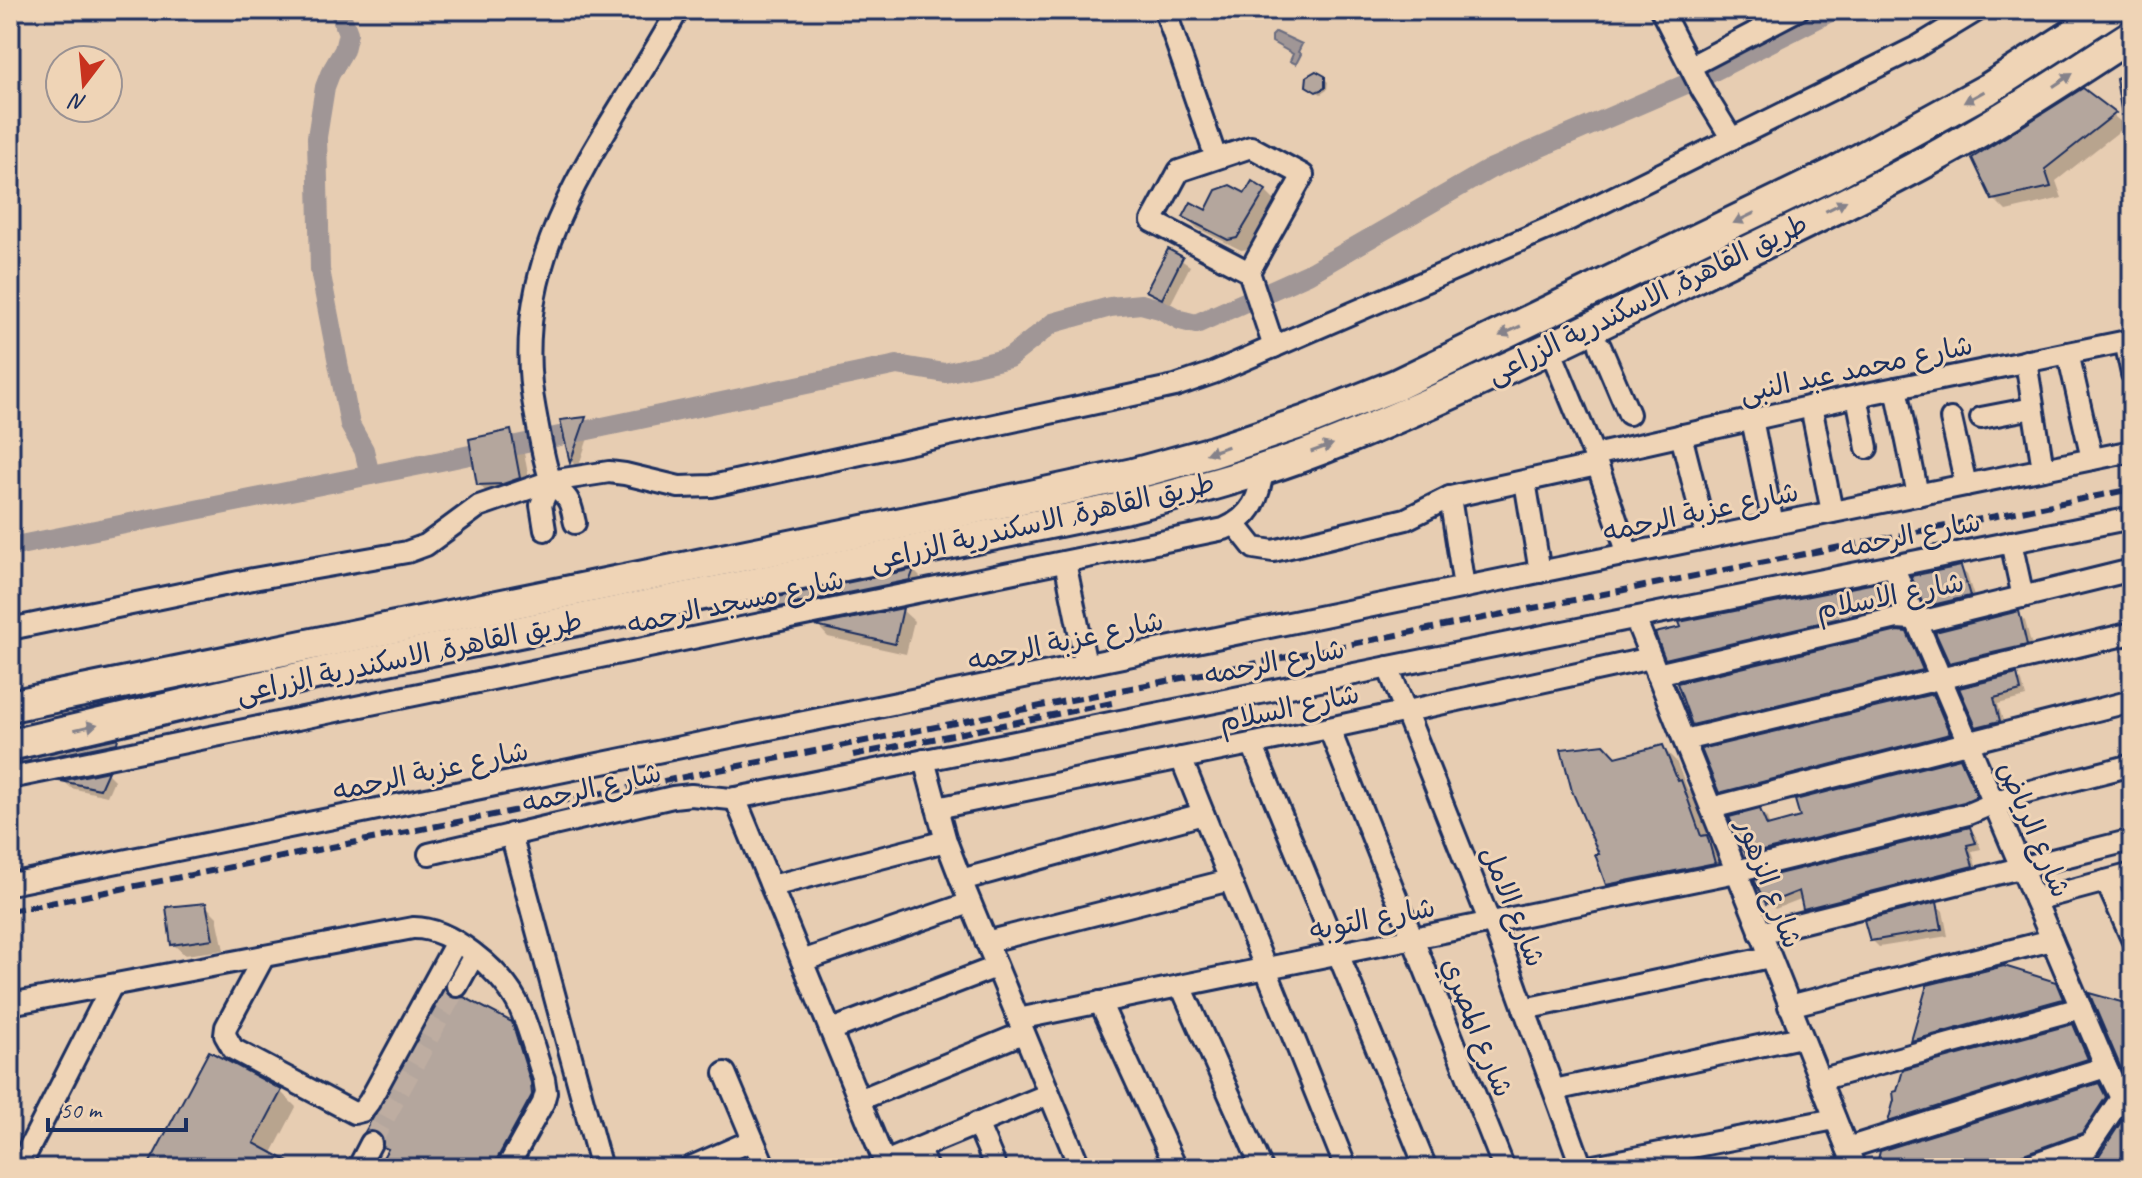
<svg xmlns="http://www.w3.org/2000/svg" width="2142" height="1178" viewBox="0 0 2142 1178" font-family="Caveat,'Playpen Sans Arabic',sans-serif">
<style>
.water{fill:#a09696;stroke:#6b6d80;stroke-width:2}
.shadow{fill:#0003}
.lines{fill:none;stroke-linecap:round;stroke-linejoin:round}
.canal{stroke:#a09696;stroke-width:20}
.building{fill:#b4a69d;stroke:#1b2f5e;stroke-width:2}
.minor-tunnel{stroke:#beada1;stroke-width:20;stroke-dasharray:20 10;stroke-linecap:butt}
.minor-casing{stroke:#1b2f5e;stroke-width:26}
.highway-casing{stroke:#1b2f5e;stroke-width:36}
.minor{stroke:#efd4b6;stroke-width:20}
.highway{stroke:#efd4b6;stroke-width:30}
.rail{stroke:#1b2f5e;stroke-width:6;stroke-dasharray:12 6;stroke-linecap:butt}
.oneway{fill:#85828a}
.labels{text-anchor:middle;stroke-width:6;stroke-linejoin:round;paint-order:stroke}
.street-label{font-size:28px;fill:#1b2f5e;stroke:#efd4b6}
</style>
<rect width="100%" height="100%" fill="#e7cdb2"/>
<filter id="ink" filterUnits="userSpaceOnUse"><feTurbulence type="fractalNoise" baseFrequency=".0125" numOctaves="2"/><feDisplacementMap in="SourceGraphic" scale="16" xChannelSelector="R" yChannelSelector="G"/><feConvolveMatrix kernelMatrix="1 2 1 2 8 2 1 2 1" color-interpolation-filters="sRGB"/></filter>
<g filter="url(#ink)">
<polygon class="water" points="1276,32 1302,44 1298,52 1301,54 1296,64 1290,61 1293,54 1272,42 1272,36"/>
<g class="shadow">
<polygon points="1324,78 1328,82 1327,90 1321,94 1312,89"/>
<polygon points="2083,91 2126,126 2056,181 2062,198 2006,211 1994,199"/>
<polygon points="1265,191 1277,203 1249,249 1241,250 1197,228 1186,217 1206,212 1246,196"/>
<polygon points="1169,252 1190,266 1170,305 1149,291"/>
<polygon points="585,419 592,426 578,468 572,462 563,421"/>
<polygon points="511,432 522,443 531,489 490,496 479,484"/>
<polygon points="1960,568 1967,575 1976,603 1934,613 1926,606"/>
<polygon points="914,571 925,582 762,614 752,604"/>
<polygon points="1884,583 1892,590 1901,612 1674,665 1667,658"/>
<polygon points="902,610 914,621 906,654 828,637 819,627"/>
<polygon points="2018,613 2025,621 2033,650 1958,670 1950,662"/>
<polygon points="1906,634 1913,641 1928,676 1700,731 1693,724"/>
<polygon points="2016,676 2022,682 2026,697 1998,704 2005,727 1984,732 1977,726 1962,689"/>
<polygon points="1933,696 1940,703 1956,741 1728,799 1721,791"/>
<polygon points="117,741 124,748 16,772 10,766"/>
<polygon points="1663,748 1676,761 1688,790 1694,796 1710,841 1720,851 1727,876 1621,898 1607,884 1602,855 1616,759"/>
<polygon points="1960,760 1967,768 1982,804 1755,861 1748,854 1760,811 1767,818 1770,827 1802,819"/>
<polygon points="107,773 114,780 107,796 71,788 65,782"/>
<polygon points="1970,829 1976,836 1981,849 1972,851 1978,873 1812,914 1805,908 1803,898 1775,909 1768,902 1757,881"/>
<polygon points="1936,904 1943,911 1948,936 1879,947 1872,940"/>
<polygon points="205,905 217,917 224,950 185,955 173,944"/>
<polygon points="2055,984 2063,992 2069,1007 1920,1048 1913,1041 1929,986"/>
<polygon points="452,1000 511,1024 526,1039 545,1097 514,1168 380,1168 389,1150 368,1131"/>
<polygon points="2073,1026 2081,1034 2095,1067 1897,1128 1890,1121"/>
<polygon points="2099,1085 2107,1094 2114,1107 2090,1141 2023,1168 1878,1168"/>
<polygon points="281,1092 296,1107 271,1155 295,1168 149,1168"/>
</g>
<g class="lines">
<g class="canal">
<polyline points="339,10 348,33 344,50 330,74 325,87 317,137 320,270 350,425 364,450 370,475"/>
<polyline points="10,547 446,460 897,365 945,373 1009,358 1053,323 1110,307 1141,304 1160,309 1180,320 1196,324 1308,274 1490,169 1700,78 1834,10"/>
</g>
</g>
<g class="building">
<polygon points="1316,71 1325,76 1325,88 1316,92 1306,86 1307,76"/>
<polygon points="2132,71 2132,127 2124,127 2116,79"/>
<polygon points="2083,88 2116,113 2045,169 2051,187 1992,200 1972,158"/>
<polygon points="1252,181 1266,190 1237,238 1228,240 1183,217 1191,202 1206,210 1216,190 1230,185 1245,193"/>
<polygon points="1168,249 1183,257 1162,299 1146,291"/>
<polygon points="586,417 570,463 560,420"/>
<polygon points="511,430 520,478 503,484 477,485 469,439"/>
<polygon points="1961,566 1970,596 1924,607 1911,576"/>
<polygon points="914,569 910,580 765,610 748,603"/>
<polygon points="1885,581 1896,605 1665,659 1655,633 1681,627 1679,622"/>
<polygon points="903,608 895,644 815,626"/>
<polygon points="2019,611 2027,645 1949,663 1935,632"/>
<polygon points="1898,631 1907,632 1923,670 1692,725 1677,683"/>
<polygon points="2017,674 2021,691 1994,698 2000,721 1976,727 1959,688"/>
<polygon points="1933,694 1950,734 1719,793 1701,749"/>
<polygon points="118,738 117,743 10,765 10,762"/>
<polygon points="1604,744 1616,757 1663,745 1678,781 1681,780 1701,836 1707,835 1715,863 1606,885 1595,854 1599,854 1572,791 1561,749"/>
<polygon points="1960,758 1977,796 1964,802 1746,855 1729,817 1760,809 1767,826 1800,817 1795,800"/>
<polygon points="108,771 100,789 61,781"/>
<polygon points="1970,827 1976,843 1967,845 1973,866 1803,909 1799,891 1766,904 1754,880"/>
<polygon points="1937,902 1942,929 1870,941 1864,920"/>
<polygon points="206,903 213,939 171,945 166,907"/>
<polygon points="2004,966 2056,982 2063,999 1911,1041 1927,985"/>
<polygon points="445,990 451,998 464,997 512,1022 531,1083 532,1095 492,1168 377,1168 388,1149 383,1147 382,1137 378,1132 365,1132"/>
<polygon points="2089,993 2132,1005 2132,1069 2123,1073"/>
<polygon points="2073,1024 2088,1059 1888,1122 1894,1100 1893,1092 1897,1091 1903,1070"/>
<polygon points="209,1051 282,1090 254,1143 300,1168 147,1168"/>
<polygon points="2099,1083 2106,1097 2082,1133 2018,1156 2012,1160 2009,1168 1876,1168 1880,1151"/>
<polygon points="2123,1119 2132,1123 2132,1155 2128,1168 2091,1168"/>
</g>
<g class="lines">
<polyline class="minor-tunnel" points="371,1143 457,986"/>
<g class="minor-casing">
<g id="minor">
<polyline points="1165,10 1216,158"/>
<polyline points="1661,10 1702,90 1732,139"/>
<polyline points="1691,66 1798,10"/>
<polyline points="1249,272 1303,175 1251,147 1179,171 1152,221 1249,272 1274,347"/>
<polyline points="2125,341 2132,374"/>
<polyline points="1600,346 1629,414"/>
<polyline points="1550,349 1594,455 1628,554"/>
<polyline points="2068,353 2092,459"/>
<polyline points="2026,361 2043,469"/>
<polyline points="1896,388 1918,495"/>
<polyline points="1857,396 1867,448"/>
<polyline points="1811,406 1832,512"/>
<polyline points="1981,418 2033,408"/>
<polyline points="1752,419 1773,524"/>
<polyline points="1951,419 1966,485"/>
<polyline points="1681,435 1707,538"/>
<polyline points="1594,455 1857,396 2132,340"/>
<polyline points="1525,481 1540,572"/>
<polyline points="1450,497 1464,587"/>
<path d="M575,523C573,516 572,506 568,500C564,493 556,489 552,482C545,471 538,426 535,411C504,250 606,141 678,10"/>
<polyline points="1235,524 1254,548 1273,551 1406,519 1450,497 1597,465"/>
<polyline points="545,530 541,505 551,481"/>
<polyline points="2011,542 2023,597"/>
<polyline points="1065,562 1086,665"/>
<polyline points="1893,566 2106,1067 2121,1098 2132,1110"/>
<polyline points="1635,618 1855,1168"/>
<polyline points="10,629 253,579 407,552 426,545 479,506 551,481 609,472 625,474 679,487 712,486 1175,386 1213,373 1570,219 1917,47 1978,10"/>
<polyline points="1388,667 1486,913 1496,931 1582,1168"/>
<polyline points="1657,674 1897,618 1928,620 2132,570"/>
<polyline points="1329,728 1504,1168"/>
<polyline points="1684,740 2132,633"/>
<polyline points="1252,744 1426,1168"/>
<polyline points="1181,758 1346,1168"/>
<polyline points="924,760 946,841 961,880 1080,1168"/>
<path d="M10,778L1224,529C1252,517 1260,497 1263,468"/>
<polyline points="735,798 887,1168"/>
<polyline points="937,808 1329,728 1651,658"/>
<polyline points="1711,808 2132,701"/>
<polyline points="511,834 601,1168"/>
<polyline points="429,854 673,797 691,795 731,799 2132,518"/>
<polyline points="1736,871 1968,814 2011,796 2132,765"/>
<polyline points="961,880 1203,814"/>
<polyline points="2106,881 2132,939"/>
<polyline points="10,884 2132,451"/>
<polyline points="772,886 946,841"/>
<polyline points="2035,900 2132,874"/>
<polyline points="1760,933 2132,840"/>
<polyline points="986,942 1230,880"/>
<polyline points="264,956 226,1027 225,1035 233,1049 354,1113 362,1111 369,1102 456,942"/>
<polyline points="802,961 970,903"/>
<polyline points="457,986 474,955"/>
<polyline points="1181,986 1262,1168"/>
<polyline points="1100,1002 1176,1168"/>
<path d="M10,1004L413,928C450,927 500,970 517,1002C529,1025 535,1054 544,1079L546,1092L543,1103L507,1168"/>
<polyline points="1789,1006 2052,940"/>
<polyline points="1524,1009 1770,957"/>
<polyline points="1018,1019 1736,872"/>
<polyline points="831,1030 996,967"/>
<polyline points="725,1073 765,1168"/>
<polyline points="1819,1080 2081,1008"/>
<polyline points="1554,1090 1801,1037"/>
<polyline points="859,1100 1023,1033"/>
<polyline points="977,1123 996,1168"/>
<polyline points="918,1148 927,1168"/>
<polyline points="1847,1148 2106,1067"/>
<polyline points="885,1162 1049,1094"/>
<polyline points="19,1168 112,985"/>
<polyline points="358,1168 371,1143"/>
<polyline points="689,1168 753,1140"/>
<polyline points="1583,1168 1835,1119"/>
<polyline points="2022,1168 2090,1144 2132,1082"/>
<polyline points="2076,1168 2090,1144"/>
</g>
</g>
<g class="highway-casing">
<g id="highway">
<polyline points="10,706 961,511 1133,474 1213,452 1306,421 1396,385 1833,174 1988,89 2111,10"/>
<path d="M10,745L324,672L1132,506C1203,488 1273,469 1341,441C1458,393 1573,338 1687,281C1772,239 1859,199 1942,153C2007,117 2069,76 2132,35"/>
</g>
</g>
<use href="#minor" class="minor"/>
<use href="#highway" class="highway"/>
<g class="rail">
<polyline points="853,755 1112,703"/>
<polyline points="10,911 2132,489"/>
</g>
</g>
<defs><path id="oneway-solid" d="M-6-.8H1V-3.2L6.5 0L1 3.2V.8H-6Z" transform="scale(2)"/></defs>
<g class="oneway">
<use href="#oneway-solid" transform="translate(2063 80) rotate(-33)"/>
<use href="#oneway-solid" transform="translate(1974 97) rotate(151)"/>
<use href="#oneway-solid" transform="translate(1836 206) rotate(-27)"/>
<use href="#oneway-solid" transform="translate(1744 218) rotate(154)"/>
<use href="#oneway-solid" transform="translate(1510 331) rotate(155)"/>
<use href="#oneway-solid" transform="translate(1322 448) rotate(-19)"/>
<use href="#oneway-solid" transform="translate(1217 450) rotate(162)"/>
<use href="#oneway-solid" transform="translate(86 727) rotate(-13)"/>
</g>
</g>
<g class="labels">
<g class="street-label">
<text transform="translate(1647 298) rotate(-26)" y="10">طريق القاهرة, الاسكندرية الزراعى</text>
<text transform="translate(1856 368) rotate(-12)" y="10">شارع محمد عبد النبى</text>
<text transform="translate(1700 511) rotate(-12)" y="10">شارع عزبة الرحمه</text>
<text transform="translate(1042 521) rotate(-13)" y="10">طريق القاهرة, الاسكندرية الزراعى</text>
<text transform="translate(1910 534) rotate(-11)" y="10">شارع الرحمه</text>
<text transform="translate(1890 595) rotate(-11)" y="10">شارع الاسلام</text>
<text transform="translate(735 601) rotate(-12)" y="10">شارع مسجد الرحمه</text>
<text transform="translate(1065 640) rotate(-12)" y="10">شارع عزبة الرحمه</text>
<text transform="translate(409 656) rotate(-12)" y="10">طريق القاهرة, الاسكندرية الزراعى</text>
<text transform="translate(1274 661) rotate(-11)" y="10">شارع الرحمه</text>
<text transform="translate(1289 707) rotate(-12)" y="10">شارع السلام</text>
<text transform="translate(430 770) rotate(-12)" y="10">شارع عزبة الرحمه</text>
<text transform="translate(591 787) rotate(-13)" y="10">شارع الرحمه</text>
<text transform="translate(2035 829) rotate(67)" y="10">شارع الرياض</text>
<text transform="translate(1770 883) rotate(69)" y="10">شارع الزهور</text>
<text transform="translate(1514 906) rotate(68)" y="10">شارع الامل</text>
<text transform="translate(1372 918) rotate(-11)" y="10">شارع التوبه</text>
<text transform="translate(1478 1027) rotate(68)" y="10">شارع المصري</text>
</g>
</g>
<rect width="2142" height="1178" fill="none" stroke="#efd4b6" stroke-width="40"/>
<rect x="20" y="20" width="2102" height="1138" fill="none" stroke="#1b2f5e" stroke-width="3" filter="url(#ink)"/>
<g transform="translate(84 84) rotate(196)"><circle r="38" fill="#efd4b6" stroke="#9a9293" stroke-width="2"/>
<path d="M0-6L14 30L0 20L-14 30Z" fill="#c8321e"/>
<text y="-12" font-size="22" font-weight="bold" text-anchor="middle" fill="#1b2f5e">N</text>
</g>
<path d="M48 1118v12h138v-12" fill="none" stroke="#1b2f5e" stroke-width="4"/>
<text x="60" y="1118" font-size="24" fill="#1b2f5e" stroke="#efd4b6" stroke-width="6" paint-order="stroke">50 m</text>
</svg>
